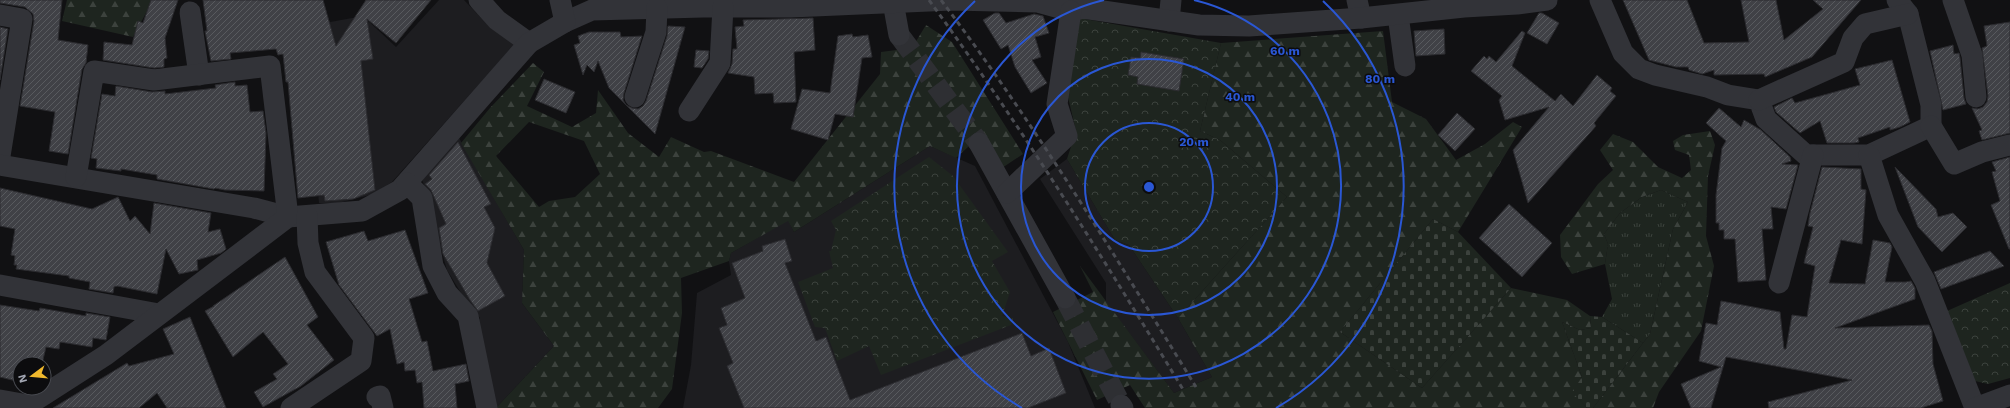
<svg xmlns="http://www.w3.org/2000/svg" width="2010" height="408" viewBox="0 0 2010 408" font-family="'Work Sans',sans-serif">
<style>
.built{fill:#1d1d20}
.grass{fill:url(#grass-tufts)}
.forest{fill:url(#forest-firs);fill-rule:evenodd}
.cemetery{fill:url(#cemetery-stones)}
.park{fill:url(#park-crowns)}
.building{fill:url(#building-hatch);stroke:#2b2b2f}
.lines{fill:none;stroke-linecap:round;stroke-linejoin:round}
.minor-tunnel{stroke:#2e2f33;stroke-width:21;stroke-dasharray:21 10;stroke-linecap:butt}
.minor{stroke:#323338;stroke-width:21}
.rail{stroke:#494b51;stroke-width:3;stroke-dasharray:5 4;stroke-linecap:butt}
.ring{fill:none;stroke:#2a57d4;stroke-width:2}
.centre{fill:#2a57d4;stroke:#0c0c0e;stroke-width:2}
.ring-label{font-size:12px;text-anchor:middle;font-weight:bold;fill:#2a57d4;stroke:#0c0c0e;stroke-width:3;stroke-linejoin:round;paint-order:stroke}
</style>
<defs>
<pattern id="grass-tufts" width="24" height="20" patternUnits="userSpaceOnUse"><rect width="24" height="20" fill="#1e251f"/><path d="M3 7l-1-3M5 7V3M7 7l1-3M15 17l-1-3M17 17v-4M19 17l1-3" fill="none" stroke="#3c423d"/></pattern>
<pattern id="forest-firs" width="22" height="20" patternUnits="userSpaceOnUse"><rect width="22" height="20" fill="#1e251f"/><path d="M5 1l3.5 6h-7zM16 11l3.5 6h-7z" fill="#3c423d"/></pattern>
<pattern id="cemetery-stones" width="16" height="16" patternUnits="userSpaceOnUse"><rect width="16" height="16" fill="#1e251f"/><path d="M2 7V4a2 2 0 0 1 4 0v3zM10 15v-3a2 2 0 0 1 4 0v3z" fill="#3c423d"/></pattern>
<pattern id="park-crowns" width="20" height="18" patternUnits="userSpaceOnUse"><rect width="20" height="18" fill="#1e251f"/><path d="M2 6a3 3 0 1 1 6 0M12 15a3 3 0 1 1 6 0" fill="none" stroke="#3c423d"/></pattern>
<pattern id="building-hatch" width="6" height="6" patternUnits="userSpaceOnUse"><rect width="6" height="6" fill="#404146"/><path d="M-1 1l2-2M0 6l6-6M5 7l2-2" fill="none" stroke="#585a5e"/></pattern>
</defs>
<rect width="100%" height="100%" fill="#111113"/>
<g class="built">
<polygon points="439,0 464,0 491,28 515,44 392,182 374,194 338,203 319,203 303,27 363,16 396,47"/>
<polygon points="459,138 524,250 522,303 554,346 496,408 477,323 480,318 464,298 447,270 434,225 432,205 422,180"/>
<polygon points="930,146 975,166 1068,342 1095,408 683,408 691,365 697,293 731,275 729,261 731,253 788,220 794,232"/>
<polygon points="1067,159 1115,240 1129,245 1178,318 1212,377 1174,393 1106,302 1106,283 1040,179"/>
</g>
<polygon class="grass" points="1661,190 1688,202 1673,229 1650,334 1643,343 1602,317 1612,299 1605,264 1608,244 1604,234 1620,213 1642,197"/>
<g class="forest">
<polygon points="67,0 153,0 133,37 62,21"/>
<path d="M926,25L952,42L1023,154L1002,168L980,136L956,158L930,146L794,232L788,221L731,253L729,261L681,278L682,313L672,389L658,408H496L554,346L522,303L524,250L461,143L490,108L533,63L544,72L527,106L572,127L596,113L598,90L628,133L659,157L671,137L704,152L711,151L794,182L880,74L881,52L912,48ZM529,122L584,141L600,174L575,197L549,201L539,207L496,156Z"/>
<polygon points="1383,31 1392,102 1426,119 1456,160 1485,144 1513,122 1522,127 1458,232 1433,219 1340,332 1422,388 1511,288 1567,300 1590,316 1591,328 1580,330 1562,322 1582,377 1573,392 1587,408 1145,408 1130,385 1097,400 1053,312 1093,292 1080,266 1174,393 1212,377 1178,318 1287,197 1220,140 1200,131 1221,43"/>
<polygon points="1710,131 1715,145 1708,176 1706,236 1714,266 1701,331 1659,392 1653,408 1593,408 1650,334 1673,229 1688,202 1661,190 1642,197 1620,213 1604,234 1608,244 1605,264 1572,274 1561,257 1560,235 1598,184 1613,170 1600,150 1613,134 1633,142 1658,167 1682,178 1691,170 1689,155 1675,150 1673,141 1683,135"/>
</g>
<g class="cemetery">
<polygon points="1433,219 1458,232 1511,288 1422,388 1340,332"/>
<polygon points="1590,316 1602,317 1643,343 1593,408 1587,408 1572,392 1582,377 1562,322 1580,330 1591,328"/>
</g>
<g class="park">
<polygon points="1079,18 1221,43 1200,131 1220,140 1287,197 1178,318 1129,245 1115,240 1067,159 1076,131 1068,97"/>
<polygon points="929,157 953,176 1008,252 992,261 1010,292 1002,316 1013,318 1011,325 881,375 869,346 837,361 825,328 815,327 798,282 833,268 829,251 831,251 836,230 831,221"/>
<polygon points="2010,283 2010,378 1988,384 1975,381 1947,311"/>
</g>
<g class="building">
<polygon points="0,0 62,0 58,40 88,45 86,63 82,69 68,154 49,151 55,112 20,106 34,21 33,14 25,7 0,3"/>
<polygon points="151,0 178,0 165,38 167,58 164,59 164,67 154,68 103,60 104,42 132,45 138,21 143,23"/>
<polygon points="203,0 323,0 336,46 366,0 431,0 396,43 367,19 373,59 361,61 375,190 353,199 325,201 324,195 298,198 288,82 286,82 283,54 278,55 276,49 230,53 231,59 211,61 205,31 207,31"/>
<polygon points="1623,0 1687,0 1704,43 1749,42 1741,0 1776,0 1784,40 1823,9 1813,0 1861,0 1812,57 1765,77 1764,74 1714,75 1714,70 1702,74 1689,70 1688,67 1676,67 1649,60"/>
<polygon points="995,13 999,13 1006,23 1034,14 1043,16 1049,33 1035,37 1041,57 1032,60 1047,83 1031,93 1015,67 1008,45 1001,49 983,20"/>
<polygon points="1539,13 1542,13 1559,23 1547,44 1527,33"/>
<polygon points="813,18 815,50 794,52 796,102 774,103 773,93 755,94 754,77 728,73 732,64 733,49 737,49 735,27 744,26 743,20"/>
<polygon points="2010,22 2010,133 1982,140 1979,131 1982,130 1972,108 1978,109 1983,107 1987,102 1988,96 1982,48 1987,46 1984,26"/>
<polygon points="668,26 685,27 655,134 626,105 632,108 638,109 643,106 646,101 667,36"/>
<polygon points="0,27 8,29 0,80"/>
<polygon points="1444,29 1445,54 1416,56 1414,31"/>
<polygon points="1522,31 1525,33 1512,66 1555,101 1561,94 1573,106 1597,75 1612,88 1610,91 1616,96 1594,123 1596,126 1528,203 1513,150 1549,107 1505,120 1499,100 1502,96 1471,71 1484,56 1487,59 1489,56 1496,62"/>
<polygon points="589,32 620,32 621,37 642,36 624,93 623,100 626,105 609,88 598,61 594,72 587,65 583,75 574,45 580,43 578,36"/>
<polygon points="852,34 853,37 868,35 872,57 862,58 853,117 835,114 828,140 791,129 802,89 830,93 838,36"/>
<polygon points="1953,45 1954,54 1959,53 1960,58 1964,98 1966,104 1943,110 1930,51"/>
<polygon points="696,50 709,51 708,59 702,68 694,67"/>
<polygon points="1141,52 1184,59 1179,91 1137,84 1138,77 1128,75 1131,57 1140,58"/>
<polygon points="1892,60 1910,122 1900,127 1890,130 1890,127 1858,138 1859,142 1854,143 1827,143 1820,121 1800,133 1776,112 1774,107 1792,98 1795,103 1860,85 1855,69"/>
<polygon points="544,79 575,92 566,113 535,100"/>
<polygon points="235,82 235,86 247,85 250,112 263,111 266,133 264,191 225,190 215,188 214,189 157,179 157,175 121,169 121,171 96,168 97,159 91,158 102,94 115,96 116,86 152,92 165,91 165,94 216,88 215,85"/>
<polygon points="1719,108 1741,127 1744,120 1761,130 1790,157 1791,161 1782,164 1798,165 1786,209 1771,207 1773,229 1762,229 1766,280 1738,282 1735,239 1724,239 1724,230 1719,230 1719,223 1716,223 1716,195 1722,148 1726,141 1706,123"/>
<polygon points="1457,113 1475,129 1455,151 1438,135"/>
<polygon points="458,142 491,204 484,207 495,228 487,263 505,296 478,311 470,300 443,254 439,228 446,224 431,190 425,184 432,179 429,175"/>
<polygon points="2010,157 2010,249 2009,249 1991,205 2000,201 1992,172 1996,171 1992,162"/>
<polygon points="1822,167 1861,169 1861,189 1866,190 1862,244 1841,240 1829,283 1865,284 1873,240 1890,243 1892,247 1885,282 1906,282 1911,281 1915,288 1915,299 1835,328 1929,325 1932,331 1933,364 1943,401 1921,408 1769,408 1768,402 1852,380 1726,357 1711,408 1691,408 1681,384 1721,367 1699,361 1706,323 1717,325 1721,301 1780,312 1784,349 1786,349 1792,315 1807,317 1815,266 1804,263 1813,227 1808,226 1810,213"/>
<polygon points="1895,167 1936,209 1938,217 1953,213 1967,227 1942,252 1918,227"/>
<polygon points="0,188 92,209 118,197 130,221 135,216 150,234 154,203 211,213 208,232 220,229 226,249 221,253 197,260 198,270 179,274 166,249 157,294 117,286 114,287 113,293 89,289 90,282 69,278 69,276 16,269 17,265 14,265 15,256 11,255 15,229 0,226"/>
<polygon points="1509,204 1552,243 1522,277 1479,238"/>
<polygon points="405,230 428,293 409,299 422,342 427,341 433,371 466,364 469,381 455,384 457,408 424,408 422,382 417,383 415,370 405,371 404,362 397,364 390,329 377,336 339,285 326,242 364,231 368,241"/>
<polygon points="785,239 792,261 785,263 816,341 826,337 850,400 1022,333 1031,356 1049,348 1066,393 1028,408 744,408 727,366 733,363 719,328 727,325 721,308 745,298 732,263 763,251 762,246"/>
<polygon points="1990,251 2004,266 1941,289 1934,272"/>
<polygon points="285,257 318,317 307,325 334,360 301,386 263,407 254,392 277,379 273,374 288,364 263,332 233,357 205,311 214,306 213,306"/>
<polygon points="0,305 39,311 40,308 86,316 86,313 110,317 106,340 93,338 92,347 60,342 59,349 46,347 42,364 20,364 20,382 0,377"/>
<polygon points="190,317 226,408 167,408 157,393 139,408 53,408 127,363 129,366 174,354 163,329"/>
</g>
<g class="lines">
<g class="minor-tunnel">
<polyline points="899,35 979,143"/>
<polyline points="1065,298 1121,405"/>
</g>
<g class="minor">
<polyline points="479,0 497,20 529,43"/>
<polyline points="1357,0 1361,18"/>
<polyline points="1600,0 1623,53 1639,69 1655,75 1707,87 1728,95 1759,100 1766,119 1806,155 1869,155 1931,126 1931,105 1908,14 1897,0"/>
<polyline points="1953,0 1972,55 1976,97"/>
<polyline points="893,2 899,35"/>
<polyline points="190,12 199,75"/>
<polyline points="0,15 22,19 0,156"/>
<polyline points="1398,15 1405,66"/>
<polyline points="1169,21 1171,0"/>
<polyline points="565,22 592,10 703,7 791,7 952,0 1038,2 1071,11 1083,8 1199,25 1249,26 1361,18 1464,7 1517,4 1547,0"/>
<polyline points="635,97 656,32 657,8"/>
<polyline points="1759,100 1844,62 1853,38 1865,24 1908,14"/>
<polyline points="689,111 720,63 723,7"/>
<polyline points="1931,126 1954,164 1982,152 2010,145"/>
<polyline points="979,143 1065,298"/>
<polyline points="1869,155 1888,215 1925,281 1975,408"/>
<polyline points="0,165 254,208 288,217 362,211 400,190 529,43 565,22 560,0"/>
<polyline points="407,183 422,198 433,266 447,293 468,316 487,408"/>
<polyline points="1007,193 1067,136 1057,104 1071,11"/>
<polyline points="1779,283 1813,155"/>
<polyline points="0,285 159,314"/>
<polyline points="377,397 380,396 383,408"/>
<polyline points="0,400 28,405 106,355 288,217 270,66 154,80 94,71 76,177"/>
<polyline points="1121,405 1123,408"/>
<polyline points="291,408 361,361 364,338 315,272 308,243 307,216"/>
<polyline points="1975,408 2010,395"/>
</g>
<g class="rail">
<path d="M929,0C1021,126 1103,258 1184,391"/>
<path d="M941,0C1034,123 1115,256 1196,387"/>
</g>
</g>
<g class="ring">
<circle cx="1149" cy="187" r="64"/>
<circle cx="1149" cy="187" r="128"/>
<path d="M1194 0A192 192 0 1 1 1104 0"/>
<path d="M1022 408A255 255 0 0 1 975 1M1323 1A255 255 0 0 1 1276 408"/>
</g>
<circle cx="1149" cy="187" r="6" class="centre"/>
<g class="ring-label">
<text x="1285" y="55">60 m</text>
<text x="1380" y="83">80 m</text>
<text x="1240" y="101">40 m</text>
<text x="1194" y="146">20 m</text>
</g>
<g transform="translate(32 376) rotate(254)"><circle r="19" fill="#0c0c0e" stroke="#484a50"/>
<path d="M0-3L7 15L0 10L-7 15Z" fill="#efb82d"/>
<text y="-6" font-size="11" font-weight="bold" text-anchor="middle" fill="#a3a7b3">N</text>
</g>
</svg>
